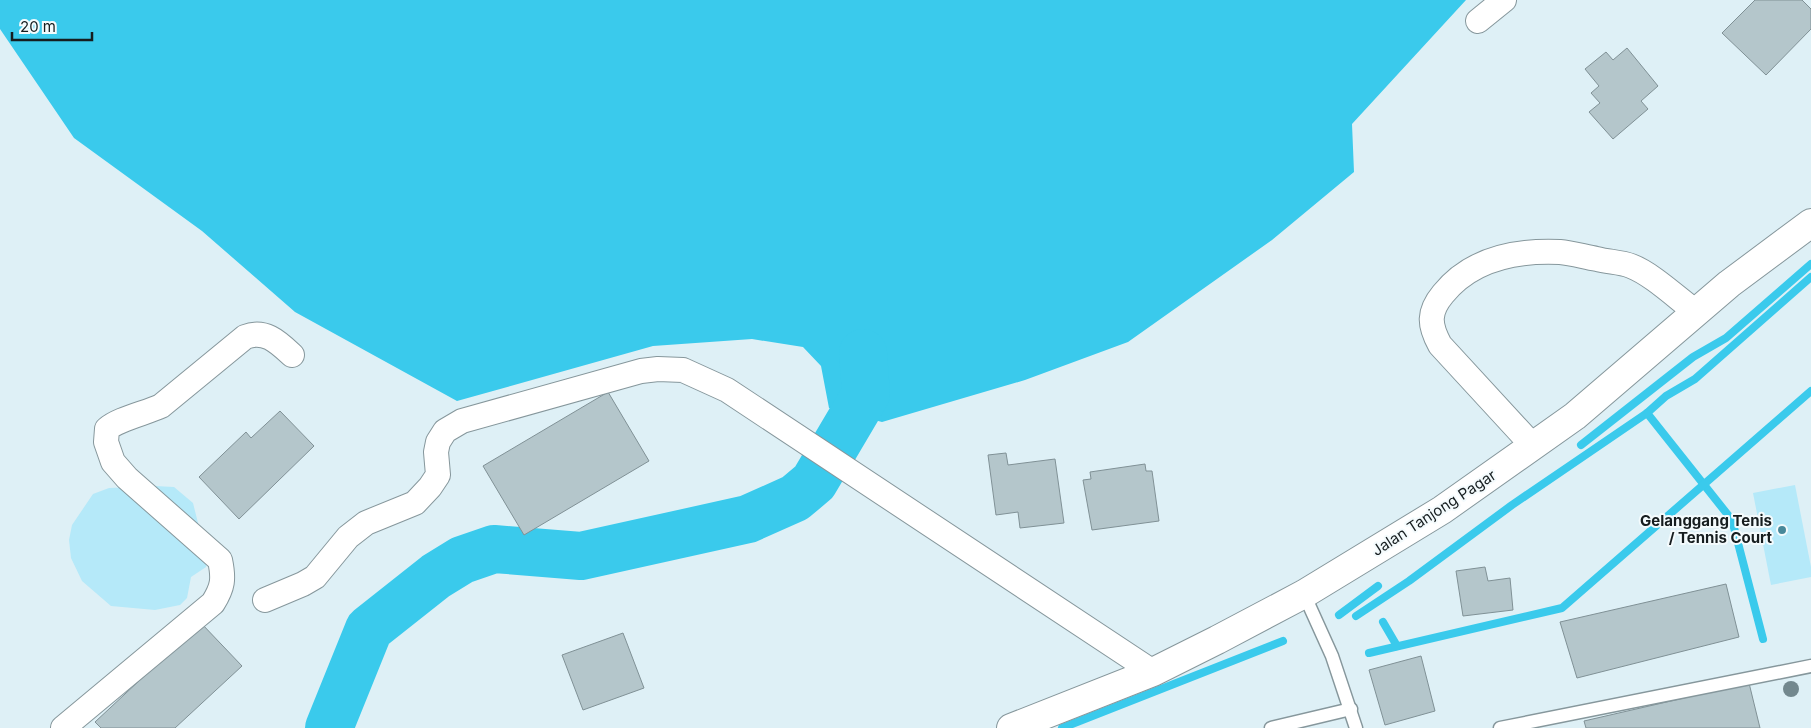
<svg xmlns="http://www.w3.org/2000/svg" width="1811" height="728" viewBox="0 0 1811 728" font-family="Inter,sans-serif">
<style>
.green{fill:#b5e9f9}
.water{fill:#3acaec}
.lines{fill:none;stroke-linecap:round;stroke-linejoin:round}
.stream{stroke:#3acaec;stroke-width:8}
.river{stroke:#3acaec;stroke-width:48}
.building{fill:#b4c6cb;stroke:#809196}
.lane-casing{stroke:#86979c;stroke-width:15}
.street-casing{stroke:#86979c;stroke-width:26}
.secondary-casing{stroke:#86979c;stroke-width:30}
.lane{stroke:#fff;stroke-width:12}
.street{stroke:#fff;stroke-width:24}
.secondary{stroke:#fff;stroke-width:28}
.tree{fill:#73888e}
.poi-dot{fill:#47889a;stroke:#f4fbfd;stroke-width:2}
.labels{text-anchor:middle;stroke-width:4;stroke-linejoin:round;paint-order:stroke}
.street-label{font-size:15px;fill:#161d1f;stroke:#f4fbfd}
.poi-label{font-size:15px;font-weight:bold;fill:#161d1f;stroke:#f4fbfd;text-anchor:end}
</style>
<rect width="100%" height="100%" fill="#def0f6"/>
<g class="green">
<polygon points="1795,485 1811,567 1811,577 1771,585 1753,493"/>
<polygon points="155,486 174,487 193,503 198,523 196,533 209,548 206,567 191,577 187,598 180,605 155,610 111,606 82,581 71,558 69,540 72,525 93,494 109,488"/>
</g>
<polygon class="water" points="0,0 1466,0 1352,124 1354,172 1272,240 1128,342 1025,380 882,422 829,408 821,366 803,347 752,339 653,346 457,401 295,312 202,231 74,138 0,29"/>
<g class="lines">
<g class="stream">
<polyline points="1647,413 1732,520 1763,639"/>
<polyline points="1581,445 1693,357 1726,338 1811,264"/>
<polyline points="1339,615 1378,586"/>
<polyline points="1356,616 1409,581 1512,505 1647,413 1666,396 1695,379 1811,277"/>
<polyline points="1383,622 1397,646"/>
<polyline points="1369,653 1562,608 1811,391"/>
<polyline points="1062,728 1283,641"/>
</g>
<polyline class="river" points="329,728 369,629 436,576 462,560 494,549 581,556 748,519 795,498 814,482 866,394 863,353"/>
</g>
<g class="building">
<polygon points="1755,0 1802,0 1811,9 1811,29 1766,75 1722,33"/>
<polygon points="1627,48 1658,86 1641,101 1648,109 1613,139 1589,112 1600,103 1591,93 1599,86 1585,69 1606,52 1613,60"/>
<polygon points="608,392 649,461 524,535 483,466"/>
<polygon points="280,411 314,446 239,519 199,477 246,432 251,438"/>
<polygon points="1006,453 1008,465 1055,459 1064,523 1020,528 1018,512 996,515 988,455"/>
<polygon points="1145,464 1146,471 1152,471 1159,521 1092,530 1083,480 1091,479 1090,472"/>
<polygon points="1485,567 1488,581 1510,578 1513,610 1463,616 1456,571"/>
<polygon points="1726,584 1739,637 1577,678 1560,622"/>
<polygon points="201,623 242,666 175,728 101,728 95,722"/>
<polygon points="623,633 644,688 583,710 562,655"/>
<polygon points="1421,656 1435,711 1385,725 1369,670"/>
<polygon points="1749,683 1760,728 1586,728 1584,721"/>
</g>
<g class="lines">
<g class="lane-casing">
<g id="lane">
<polyline points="1304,594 1332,656 1356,728"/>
<polyline points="1271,728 1351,709"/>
<polyline points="1500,728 1811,666"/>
</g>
</g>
<g class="street-casing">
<g id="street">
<polyline points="1478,21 1504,0"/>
<path d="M1533,446L1440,345C1429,325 1428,312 1443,294C1472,258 1516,250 1560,252C1572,253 1585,257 1597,259C1608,262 1621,262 1631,266C1652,274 1677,298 1696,312"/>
<polyline points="265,600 303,584 315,577 348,537 366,523 415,503 430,487 438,475 436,452 438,442 445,431 462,421 641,371 658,369 683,370 727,390 1153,672"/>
<path d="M63,728L213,603C223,587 224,579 220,560L127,478L113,462L106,442L107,429C118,419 146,413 161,406L245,337C265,329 278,342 292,355"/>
</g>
</g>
<g class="secondary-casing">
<polyline id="secondary" points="1011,728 1153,672 1217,640 1304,594 1442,510 1575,416 1729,284 1811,223"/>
</g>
<use href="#lane" class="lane"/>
<use href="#street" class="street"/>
<use href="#secondary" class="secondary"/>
</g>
<circle class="tree" cx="1791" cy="689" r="8"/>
<circle class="poi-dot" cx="1782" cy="530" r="5"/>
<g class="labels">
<g class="street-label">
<text transform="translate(1434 513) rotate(-33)" y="5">Jalan Tanjong Pagar</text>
</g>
<g class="poi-label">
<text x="1772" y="526">Gelanggang Tenis<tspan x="1772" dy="17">/ Tennis Court</tspan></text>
</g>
</g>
<path d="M12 32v8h80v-8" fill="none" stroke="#161d1f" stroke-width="2.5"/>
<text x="20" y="32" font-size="15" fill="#161d1f" stroke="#f4fbfd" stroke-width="4" paint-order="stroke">20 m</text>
</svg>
